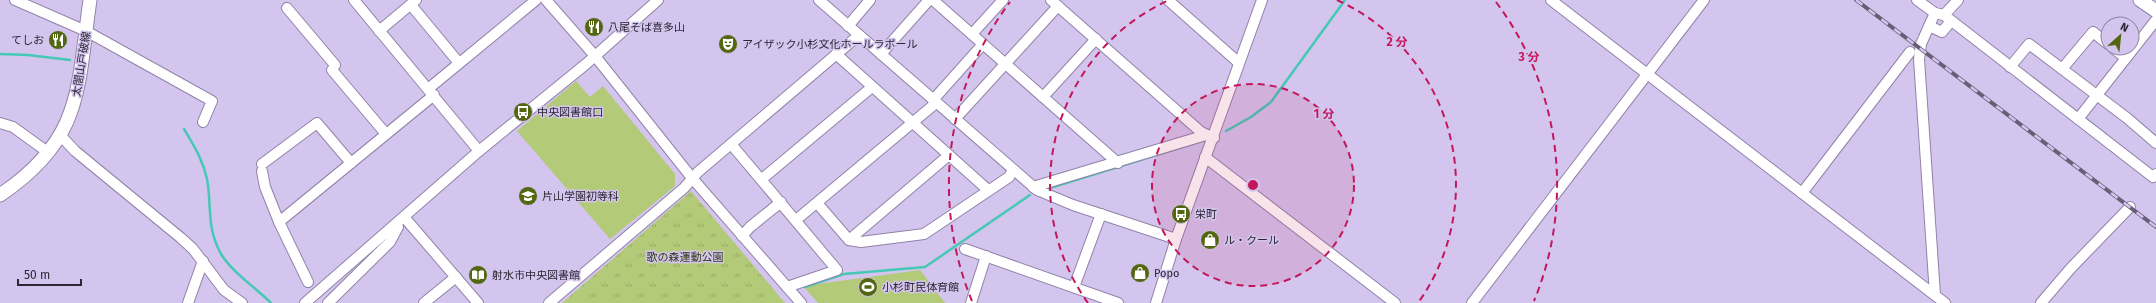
<svg xmlns="http://www.w3.org/2000/svg" width="2156" height="303" viewBox="0 0 2156 303" font-family="'Fira Sans','Noto Sans JP',sans-serif">
<style>
.grass{fill:#b3ca78}
.park{fill:url(#park-tufts)}
.lines{fill:none;stroke-linecap:round;stroke-linejoin:round}
.stream{stroke:#45c9b6;stroke-width:2.5}
.minor-casing{stroke:#9183a8;stroke-width:12}
.major-casing{stroke:#9183a8;stroke-width:15}
.minor{stroke:#fff;stroke-width:10}
.major{stroke:#fff;stroke-width:13}
.rail-casing{stroke:#685f77;stroke-width:4}
.rail{stroke:#d3c5ed;stroke-width:2.5;stroke-dasharray:8;stroke-linecap:butt}
.ring{fill:none;stroke:#c2185b;stroke-width:2;stroke-dasharray:7 5}
.labels{text-anchor:middle;stroke-width:3;stroke-linejoin:round;paint-order:stroke}
.poi-label{font-size:11px;fill:#2c2635;stroke:#d3c5ed;text-anchor:start}
.street-label{font-size:11px;fill:#2c2635;stroke:#d3c5ed}
.park-label{font-size:11px;fill:#313b16;stroke:#d3c5ed}
.centre{fill:#c2185b;stroke:#d3c5ed;stroke-width:2}
.ring-label{font-size:12px;text-anchor:middle;font-weight:bold;fill:#c2185b;stroke:#d3c5ed;stroke-width:3;stroke-linejoin:round;paint-order:stroke}
</style>
<defs>
<pattern id="park-tufts" width="24" height="20" patternUnits="userSpaceOnUse"><rect width="24" height="20" fill="#b3ca78"/><path d="M3 7l-1-3M5 7V3M7 7l1-3M15 17l-1-3M17 17v-4M19 17l1-3" fill="none" stroke="#9aad68"/></pattern>
</defs>
<rect width="100%" height="100%" fill="#d3c5ed"/>
<g class="grass">
<polygon points="576,81 590,97 603,86 675,174 675,186 610,239 517,131"/>
<polygon points="920,270 945,303 818,303 803,286"/>
</g>
<polygon class="park" points="691,191 785,303 562,303"/>
<g class="lines">
<g class="stream">
<polyline points="0,54 28,55 70,60"/>
<path d="M184,129C194,146 203,160 207,179C212,206 206,227 221,254C233,273 255,287 271,303"/>
<polyline points="1226,131 1251,117 1271,102 1345,0"/>
<polyline points="1050,188 1192,144"/>
<polyline points="805,287 844,274 925,267 1030,195"/>
</g>
<g class="minor-casing">
<g id="minor">
<polyline points="15,0 86,31 212,101 203,122"/>
<polyline points="354,0 479,151"/>
<polyline points="546,0 595,56 692,178 801,303"/>
<polyline points="819,0 1037,190 1073,205 1176,239"/>
<polyline points="933,0 1118,163"/>
<polyline points="1051,0 1201,132 1214,138"/>
<polyline points="1168,0 1239,63"/>
<polyline points="1551,0 1945,303"/>
<polyline points="1917,0 1935,13 1944,15 1958,0"/>
<polyline points="411,5 459,63"/>
<polyline points="287,8 335,65"/>
<polyline points="1944,15 2153,177 2156,174"/>
<polyline points="848,26 870,0"/>
<polyline points="1929,26 1942,32 1951,21"/>
<polyline points="379,31 416,0"/>
<polyline points="972,34 1003,0"/>
<polyline points="2113,48 2126,58"/>
<polyline points="836,54 988,190"/>
<polyline points="881,54 929,0"/>
<polyline points="2010,67 2029,44 2127,118 2156,143"/>
<polyline points="2062,69 2093,32 2108,44"/>
<polyline points="332,70 386,134"/>
<polyline points="428,89 536,0"/>
<polyline points="1043,97 1096,39"/>
<polyline points="933,100 983,44"/>
<polyline points="955,119 1058,6"/>
<polyline points="2078,119 2156,20"/>
<polyline points="0,123 13,127 49,153"/>
<polyline points="61,136 75,151 181,238 193,249 224,290 242,303"/>
<polyline points="731,144 837,270 787,287"/>
<polyline points="1205,157 1395,303"/>
<polyline points="262,164 317,123 351,163"/>
<polyline points="262,171 265,187 279,222 434,95"/>
<polyline points="762,179 872,87"/>
<polyline points="1033,187 1206,135"/>
<polyline points="1802,193 1910,52"/>
<polyline points="817,203 849,240 861,242 924,234 1009,177 1013,170"/>
<polyline points="404,217 478,303"/>
<polyline points="796,220 936,103"/>
<polyline points="279,222 308,282"/>
<polyline points="742,236 750,227 781,202"/>
<polyline points="849,240 949,155"/>
<polyline points="965,249 1118,303"/>
<polyline points="1074,287 1101,214"/>
<polyline points="1935,295 1919,59 1921,44 1935,13"/>
<polyline points="188,303 203,261"/>
<polyline points="305,303 479,151 586,64 658,0"/>
<polyline points="328,303 390,242 398,227"/>
<polyline points="424,303 456,277"/>
<polyline points="549,303 684,188 698,172 859,35"/>
<polyline points="971,303 986,256"/>
<polyline points="1156,303 1176,239 1262,0"/>
<polyline points="1472,303 1704,0"/>
<polyline points="2041,303 2071,268 2130,207"/>
</g>
</g>
<g class="major-casing">
<g id="major">
<polyline points="2140,0 2156,11"/>
<path d="M0,195C83,139 77,90 90,0"/>
</g>
</g>
<use href="#minor" class="minor"/>
<use href="#major" class="major"/>
<g class="rail-casing">
<polyline id="rail" points="1856,0 2156,227"/>
</g>
<use href="#rail" class="rail"/>
</g>
<circle cx="1253" cy="185" r="101" fill="#c2185b" fill-opacity=".12"/>
<g class="ring">
<circle cx="1253" cy="185" r="101"/>
<path d="M1088 303A203 203 0 0 1 1169 0M1337 0A203 203 0 0 1 1418 303"/>
<path d="M972 301A304 304 0 0 1 1010 2M1496 2A304 304 0 0 1 1534 301"/>
</g>
<defs>
<g id="restaurant-disc" transform="scale(1)"><circle r="9.5" fill="#536610" stroke="#d3c5ed"/><path d="M-5-6h1v4h1v-4h1v4h1v-4h1v5L-1.5 .5V6h-2V.5L-5-1ZM5-6V6H3V1.5H1.5Q1.5-4 5-6Z" fill="#fff"/></g>
<g id="theatre-disc" transform="scale(1)"><circle r="9.5" fill="#536610" stroke="#d3c5ed"/><path d="M-5-5.5Q0-4 5-5.5V0Q5 5 0 6Q-5 5-5 0ZM-3.3-2.5H-1v1.5H-3.3ZM1-2.5H3.3v1.5H1ZM-2.8 1Q0 5.5 2.8 1Z" fill="#fff"/></g>
<g id="bus-disc" transform="scale(1)"><circle r="9.5" fill="#536610" stroke="#d3c5ed"/><path d="M-5-6H5V4H4V6H2V4H-2V6H-4V4H-5ZM-3.5-4V0h7V-4ZM-3.5 1.2v1.5H-2V1.2ZM2 1.2v1.5H3.5V1.2Z" fill="#fff"/></g>
<g id="school-disc" transform="scale(1)"><circle r="9.5" fill="#536610" stroke="#d3c5ed"/><path d="M0-5L7-2L0 1L-7-2ZM-4 1L0 2.5L4 1V4Q0 6-4 4Z" fill="#fff"/></g>
<g id="shop-disc" transform="scale(1)"><circle r="9.5" fill="#536610" stroke="#d3c5ed"/><path d="M-5-2.5h2.3a2.7 3.5 0 0 1 5.4 0H5L5.5 6h-11ZM-1.5-2.5h3a1.5 2.3 0 0 0-3 0Z" fill="#fff"/></g>
<g id="library-disc" transform="scale(1)"><circle r="9.5" fill="#536610" stroke="#d3c5ed"/><path d="M-6-4Q-3-5.5-.7-3.5V5Q-3 3-6 4ZM6-4Q3-5.5 .7-3.5V5Q3 3 6 4Z" fill="#fff"/></g>
<g id="stadium-disc" transform="scale(1)"><circle r="9.5" fill="#536610" stroke="#d3c5ed"/><path d="M0-5a6.5 5 0 1 0 0 10a6.5 5 0 1 0 0-10ZM-3.5-1.8h7v3.6h-7Z" fill="#fff"/></g>
</defs>
<g fill-rule="evenodd">
<use href="#restaurant-disc" x="594" y="27"/>
<use href="#restaurant-disc" x="58" y="40"/>
<use href="#theatre-disc" x="728" y="44"/>
<use href="#bus-disc" x="523" y="112"/>
<use href="#school-disc" x="528" y="196"/>
<use href="#bus-disc" x="1181" y="214"/>
<use href="#shop-disc" x="1210" y="240"/>
<use href="#shop-disc" x="1140" y="273"/>
<use href="#library-disc" x="478" y="275"/>
<use href="#stadium-disc" x="868" y="287"/>
</g>
<g class="labels">
<g class="poi-label">
<text x="608" y="31">八尾そば喜多山</text>
<text x="44" y="44" text-anchor="end">てしお</text>
<text x="742" y="48">アイザック小杉文化ホールラポール</text>
<text x="537" y="116">中央図書館口</text>
<text x="542" y="200">片山学園初等科</text>
<text x="1195" y="218">栄町</text>
<text x="1224" y="244">ル・クール</text>
<text x="1154" y="277">Popo</text>
<text x="492" y="279">射水市中央図書館</text>
<text x="882" y="291">小杉町民体育館</text>
</g>
<g class="street-label">
<text transform="translate(81 64) rotate(-81)" y="4">太閤山戸破線</text>
</g>
<g class="park-label">
<text x="685" y="261">歌の森運動公園</text>
</g>
</g>
<circle cx="1253" cy="185" r="6" class="centre"/>
<g class="ring-label">
<text x="1397" y="46">2 分</text>
<text x="1529" y="61">3 分</text>
<text x="1324" y="118">1 分</text>
</g>
<g transform="translate(2120 36) rotate(27)"><circle r="19" fill="#d3c5ed" stroke="#9085a3"/>
<path d="M0-3L7 15L0 10L-7 15Z" fill="#536610"/>
<text y="-6" font-size="11" font-weight="bold" text-anchor="middle" fill="#2c2635">N</text>
</g>
<path d="M18 279v6h63v-6" fill="none" stroke="#2c2635" stroke-width="2"/>
<text x="24" y="279" font-size="12" fill="#2c2635" stroke="#d3c5ed" stroke-width="3" paint-order="stroke">50 m</text>
</svg>
